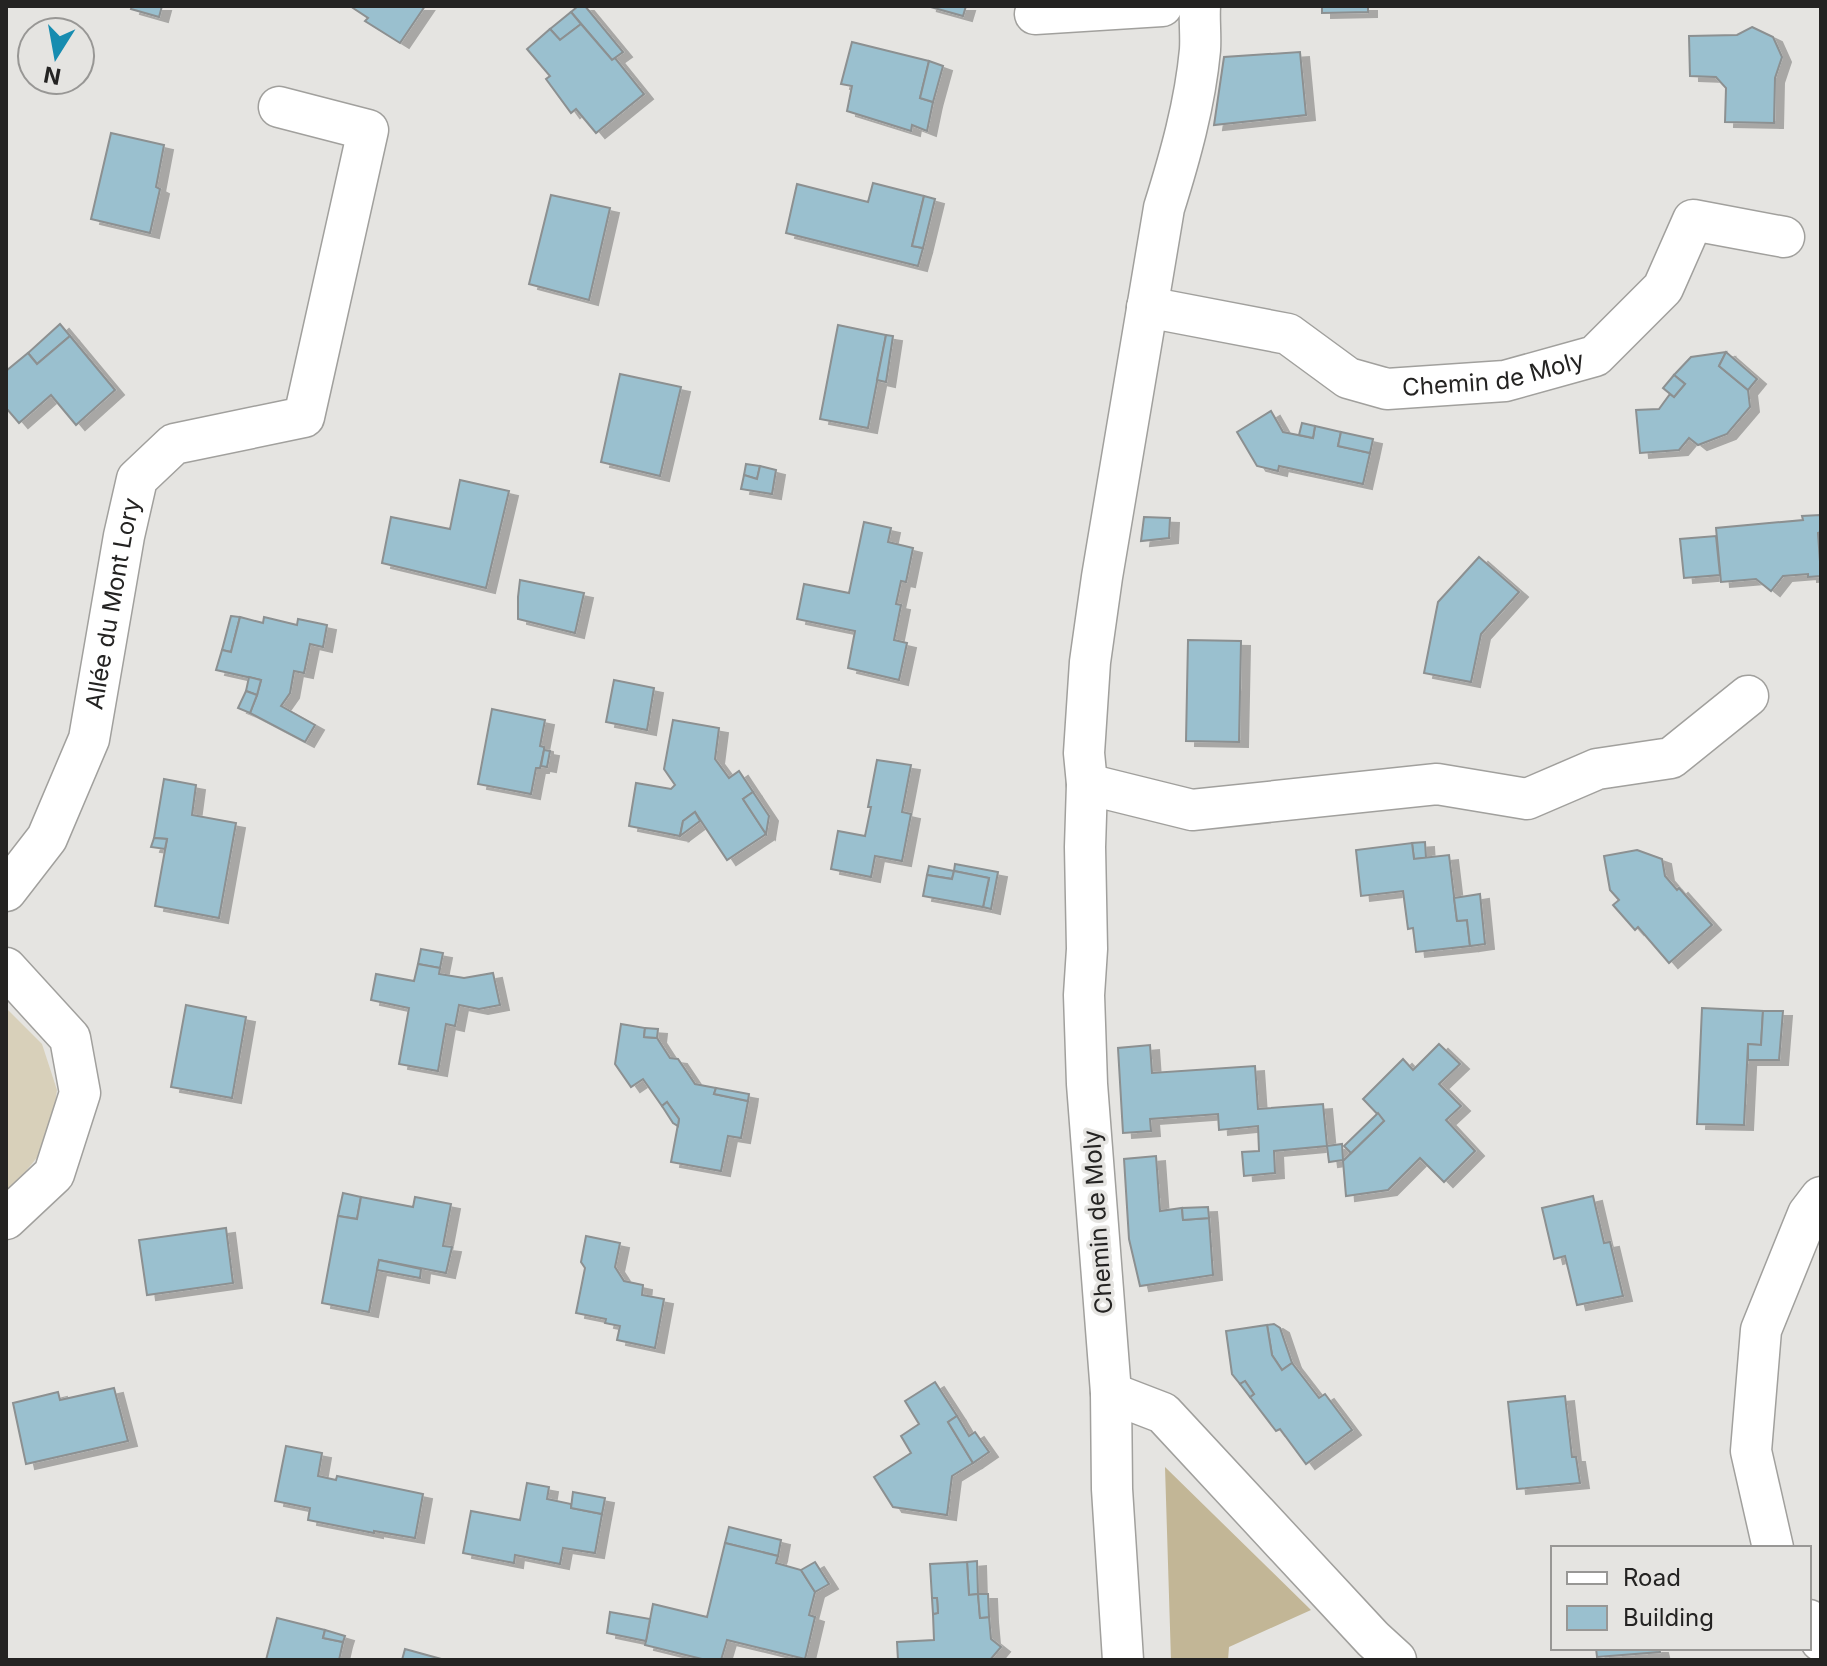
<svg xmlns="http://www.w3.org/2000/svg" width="1827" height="1666" viewBox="0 0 1827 1666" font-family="Inter,sans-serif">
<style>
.green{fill:#d8d0ba}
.forest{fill:#c2b696}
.building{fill:#9ac0cf;stroke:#8c9091;stroke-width:2;filter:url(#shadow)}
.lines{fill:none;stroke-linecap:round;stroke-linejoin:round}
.minor-casing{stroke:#a1a09d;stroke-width:43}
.minor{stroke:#fff;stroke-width:40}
.labels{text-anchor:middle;stroke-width:7;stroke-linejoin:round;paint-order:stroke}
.street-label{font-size:24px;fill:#242322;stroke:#e5e4e1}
</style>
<defs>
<filter id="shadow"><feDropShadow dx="9" dy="5" stdDeviation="0" flood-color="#0004"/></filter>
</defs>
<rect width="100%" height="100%" fill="#e5e4e1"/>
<polygon class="green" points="6,1008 42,1044 57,1090 53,1119 45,1148 6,1195"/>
<polygon class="forest" points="1165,1467 1311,1610 1229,1647 1228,1660 1171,1660"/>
<g class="building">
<polygon points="132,6 162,6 159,17 131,9"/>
<polygon points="350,6 425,6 400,43 365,21 368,18"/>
<polygon points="578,6 585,6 623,52 612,60 571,12"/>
<polygon points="927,6 966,6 963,16"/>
<polygon points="1322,6 1368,6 1368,12 1322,13"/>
<polygon points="571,12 581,24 560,40 550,29"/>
<polygon points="581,24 612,60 615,58 644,94 596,133 576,109 571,113 546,79 550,76 527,49 550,29 560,40"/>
<polygon points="1752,27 1773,37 1782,57 1775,78 1774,123 1725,122 1726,88 1716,77 1690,76 1689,36 1737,35"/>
<polygon points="852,42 929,61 920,98 933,102 927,131 912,125 911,131 847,111 852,86 841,84"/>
<polygon points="1300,52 1306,115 1214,125 1224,57"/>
<polygon points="929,61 943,66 933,102 920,98"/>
<polygon points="111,133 164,145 156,187 160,189 150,233 91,219"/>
<polygon points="873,183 924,196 912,246 923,248 918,266 786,233 797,184 868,202"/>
<polygon points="551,195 610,208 589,300 529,284"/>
<polygon points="924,196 935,199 923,248 912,246"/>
<polygon points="60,324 70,336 37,364 28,353"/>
<polygon points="838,325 886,335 868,428 820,419"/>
<polygon points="886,335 893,336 886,382 877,380"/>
<polygon points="70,336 115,390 76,425 51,395 19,423 6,408 6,371 28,353 37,364"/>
<polygon points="1726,352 1719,366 1748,390 1750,407 1727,434 1698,445 1689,438 1679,450 1640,453 1636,410 1659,409 1670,394 1674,397 1685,384 1674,375 1691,357"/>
<polygon points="1726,352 1757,379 1748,390 1719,366"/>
<polygon points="620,374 681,387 660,476 601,462"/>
<polygon points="1674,375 1685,384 1674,397 1663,388"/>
<polygon points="1271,411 1283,432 1313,438 1315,426 1341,432 1338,446 1370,453 1363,484 1279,466 1278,471 1257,466 1237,432"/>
<polygon points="1302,423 1315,426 1313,438 1299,435"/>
<polygon points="1341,432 1373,439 1370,453 1338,446"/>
<polygon points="746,464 760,466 757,479 744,475"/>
<polygon points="760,466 776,470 772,494 741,489 744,475 757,479"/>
<polygon points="460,480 509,491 486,588 382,563 391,517 450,529"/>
<polygon points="1820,515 1821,532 1818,533 1821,576 1808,577 1808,574 1783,576 1771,591 1756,579 1721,582 1716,528 1803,520 1802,516"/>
<polygon points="1144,517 1170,518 1169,538 1141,541"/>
<polygon points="864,522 891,528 888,542 913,548 906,582 901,581 896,604 901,605 894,640 907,643 899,680 848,668 855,631 797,619 804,584 849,593"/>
<polygon points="1716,536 1720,575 1684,578 1680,539"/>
<polygon points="1479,557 1519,592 1481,634 1471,682 1424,673 1438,602"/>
<polygon points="520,580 584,593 575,633 518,619 518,597"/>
<polygon points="231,616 240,617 231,652 222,650"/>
<polygon points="240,617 263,623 264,617 297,625 298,619 327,625 323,647 310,644 304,673 294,671 290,693 281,706 315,725 305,742 250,713 257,695 261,680 216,670 222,650 231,652"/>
<polygon points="1188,640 1241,641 1239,742 1186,741"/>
<polygon points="249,677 261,680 257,695 246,691"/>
<polygon points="614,680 654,688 647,730 606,722"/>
<polygon points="246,691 257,695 250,713 238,708"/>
<polygon points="492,709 545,720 540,746 544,747 544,750 540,768 536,768 531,794 478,784"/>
<polygon points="673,720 719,728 715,759 729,778 739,771 753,792 743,799 766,834 727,860 695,812 683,821 680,836 629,826 636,783 671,789 675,785 664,769"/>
<polygon points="544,750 550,751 547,767 541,766"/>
<polygon points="877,760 911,765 902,812 911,814 902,861 875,856 871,877 831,869 838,831 865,836 871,807 868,807"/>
<polygon points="164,779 196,785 192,815 236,823 219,918 155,906 167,839 154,838"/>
<polygon points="753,792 769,816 766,834 743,799"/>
<polygon points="695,812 700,821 680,836 683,821"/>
<polygon points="154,838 167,839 165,849 151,847"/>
<polygon points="1425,842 1426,858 1414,859 1412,843"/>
<polygon points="1412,843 1414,859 1449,855 1457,921 1467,920 1470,946 1416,952 1413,928 1408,929 1403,891 1361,896 1356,850"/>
<polygon points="1637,850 1662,859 1665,876 1677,890 1679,888 1712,925 1669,963 1638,927 1635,930 1613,905 1619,900 1610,890 1604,856"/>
<polygon points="955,864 998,872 991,909 983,907 989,878 954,871"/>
<polygon points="929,866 954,871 952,879 927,875"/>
<polygon points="954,871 989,878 983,907 923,896 927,875 952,879"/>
<polygon points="1480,894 1485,944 1470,946 1467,920 1457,921 1454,898"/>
<polygon points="421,949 443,953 440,968 418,964"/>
<polygon points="418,964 440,968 439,974 464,978 493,973 500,1005 479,1009 459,1005 455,1026 446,1024 438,1071 399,1064 409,1008 371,1000 376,974 414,981"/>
<polygon points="186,1005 246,1017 232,1098 171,1087"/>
<polygon points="1702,1008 1763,1011 1761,1045 1748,1044 1744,1125 1697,1124"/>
<polygon points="1763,1011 1783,1011 1779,1060 1748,1060 1748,1044 1761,1045"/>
<polygon points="621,1024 645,1028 644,1037 657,1038 670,1058 678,1059 695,1084 716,1088 714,1094 748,1101 741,1138 728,1136 721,1171 671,1162 679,1119 667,1102 662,1106 643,1079 631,1087 615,1064"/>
<polygon points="645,1028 658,1029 657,1038 644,1037"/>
<polygon points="1439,1044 1460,1064 1439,1084 1461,1106 1446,1120 1475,1151 1444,1182 1420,1158 1388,1190 1346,1196 1343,1161 1384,1121 1363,1099 1403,1059 1413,1070"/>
<polygon points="1150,1045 1152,1073 1255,1066 1258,1109 1323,1104 1327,1146 1274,1151 1275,1173 1244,1176 1242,1152 1259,1151 1258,1126 1219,1130 1218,1114 1150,1119 1151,1131 1123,1133 1118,1048"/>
<polygon points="716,1088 749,1094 748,1101 714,1094"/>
<polygon points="667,1102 679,1119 678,1126 673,1123 662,1106"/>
<polygon points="1378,1113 1384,1121 1351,1153 1344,1146"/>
<polygon points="1342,1144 1343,1160 1329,1162 1327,1146"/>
<polygon points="1156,1156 1160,1211 1182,1208 1183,1220 1209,1218 1213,1275 1140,1286 1129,1239 1124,1159"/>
<polygon points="343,1193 361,1197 357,1219 338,1216"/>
<polygon points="1593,1196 1604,1243 1610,1242 1623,1296 1577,1305 1565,1256 1554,1259 1542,1208"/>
<polygon points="361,1197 413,1207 415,1197 451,1204 443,1246 452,1247 446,1273 379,1260 369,1312 322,1303 338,1216 357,1219"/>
<polygon points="1208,1207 1209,1218 1183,1220 1182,1208"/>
<polygon points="226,1228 233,1283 147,1295 139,1240"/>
<polygon points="586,1236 620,1243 615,1267 624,1281 643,1285 642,1295 664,1299 655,1348 617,1340 620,1326 605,1323 606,1319 576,1313 585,1268 581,1262"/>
<polygon points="379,1260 421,1269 420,1278 377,1270"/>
<polygon points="1274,1324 1280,1328 1292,1363 1282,1370 1272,1355 1267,1325"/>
<polygon points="1267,1325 1272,1355 1282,1370 1292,1363 1319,1398 1325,1394 1352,1430 1306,1464 1280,1429 1276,1431 1250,1397 1254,1394 1245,1381 1240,1384 1232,1374 1226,1331"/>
<polygon points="1245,1381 1254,1394 1250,1397 1240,1384"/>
<polygon points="935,1382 957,1416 948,1422 973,1463 952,1476 947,1515 893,1507 874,1477 911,1453 901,1436 919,1424 905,1401"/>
<polygon points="114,1388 128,1441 26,1464 13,1403 58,1392 60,1400"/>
<polygon points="1565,1396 1572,1457 1576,1457 1580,1483 1517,1489 1508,1402"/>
<polygon points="957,1416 969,1436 975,1432 989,1452 973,1463 948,1422"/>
<polygon points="286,1446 322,1453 318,1476 336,1480 337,1476 423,1494 415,1538 374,1531 374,1533 308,1520 310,1508 275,1501"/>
<polygon points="527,1483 549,1487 547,1499 571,1504 571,1508 602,1514 595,1553 563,1548 560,1564 515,1555 514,1563 463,1553 471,1511 520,1520"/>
<polygon points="573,1492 605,1498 602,1514 571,1508"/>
<polygon points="729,1527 781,1540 778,1556 725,1543"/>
<polygon points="725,1543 778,1556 776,1563 801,1570 815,1592 809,1615 815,1617 805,1659 727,1640 721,1660 706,1660 645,1645 653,1604 707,1617"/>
<polygon points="977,1561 978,1594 969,1595 967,1562"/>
<polygon points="815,1562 829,1584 815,1592 801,1570"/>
<polygon points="967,1562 969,1595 978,1594 980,1618 989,1617 991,1639 1001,1647 990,1660 898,1660 897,1642 934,1640 933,1614 938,1613 937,1598 932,1598 930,1564"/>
<polygon points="978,1594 988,1594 989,1617 980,1618"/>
<polygon points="932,1598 937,1598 938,1613 933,1614"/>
<polygon points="610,1612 650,1619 646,1641 607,1633"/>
<polygon points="277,1618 325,1630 323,1638 343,1642 339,1660 266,1660"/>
<polygon points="325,1630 345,1636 343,1642 323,1638"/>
<polygon points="1596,1648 1659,1648 1660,1652 1597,1657"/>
<polygon points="405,1649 445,1660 402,1660"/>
</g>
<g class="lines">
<g class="minor-casing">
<g id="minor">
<polyline points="1035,14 1162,6"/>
<path id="s1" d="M1147,307L1288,334L1348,378L1387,389L1505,381L1595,356L1663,288L1693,220L1784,237"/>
<polyline points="1087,784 1192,810 1437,784 1527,799 1597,769 1671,758 1748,696"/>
<path id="s2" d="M6,891L47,838L89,739L124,536L137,479L174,444L304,417L368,130L279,107"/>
<polyline points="6,968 70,1038 80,1093 54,1174 6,1219"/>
<polyline points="1111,1393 1163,1413 1373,1639 1396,1660"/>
<polyline points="1773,1548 1751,1451 1761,1330 1808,1214 1821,1197"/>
<polyline points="1809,1620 1821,1641"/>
<path d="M1123,1660L1112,1489L1111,1393L1087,1084L1084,995L1087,949L1085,847L1087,784L1084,753L1090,662L1102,577L1164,208C1180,157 1195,104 1200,50C1201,35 1199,20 1200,6"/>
</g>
</g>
<use href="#minor" class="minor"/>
</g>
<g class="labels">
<g class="street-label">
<text dy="8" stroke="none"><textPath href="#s1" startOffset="366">Chemin de Moly</textPath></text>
<text dy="8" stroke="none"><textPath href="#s2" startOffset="312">Allée du Mont Lory</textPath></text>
<text transform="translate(1098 1222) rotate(-94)" y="8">Chemin de Moly</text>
</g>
</g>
<rect width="1827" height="1666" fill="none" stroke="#242322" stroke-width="16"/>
<rect x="1551" y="1546" width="260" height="104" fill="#e5e4e1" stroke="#989795" stroke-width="2"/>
<rect x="1567" y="1572" width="40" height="12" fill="#ffffff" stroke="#989795" stroke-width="2"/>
<text x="1623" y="1586" font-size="24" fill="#242322">Road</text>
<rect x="1567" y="1606" width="40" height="24" fill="#9ac0cf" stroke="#989795" stroke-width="2"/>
<text x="1623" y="1626" font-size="24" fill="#242322">Building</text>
<g transform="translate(56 56) rotate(191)"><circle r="38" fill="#e5e4e1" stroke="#989795" stroke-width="2"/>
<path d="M0-6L14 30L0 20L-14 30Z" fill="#178cb0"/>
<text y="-12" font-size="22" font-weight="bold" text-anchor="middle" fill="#242322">N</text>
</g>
</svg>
